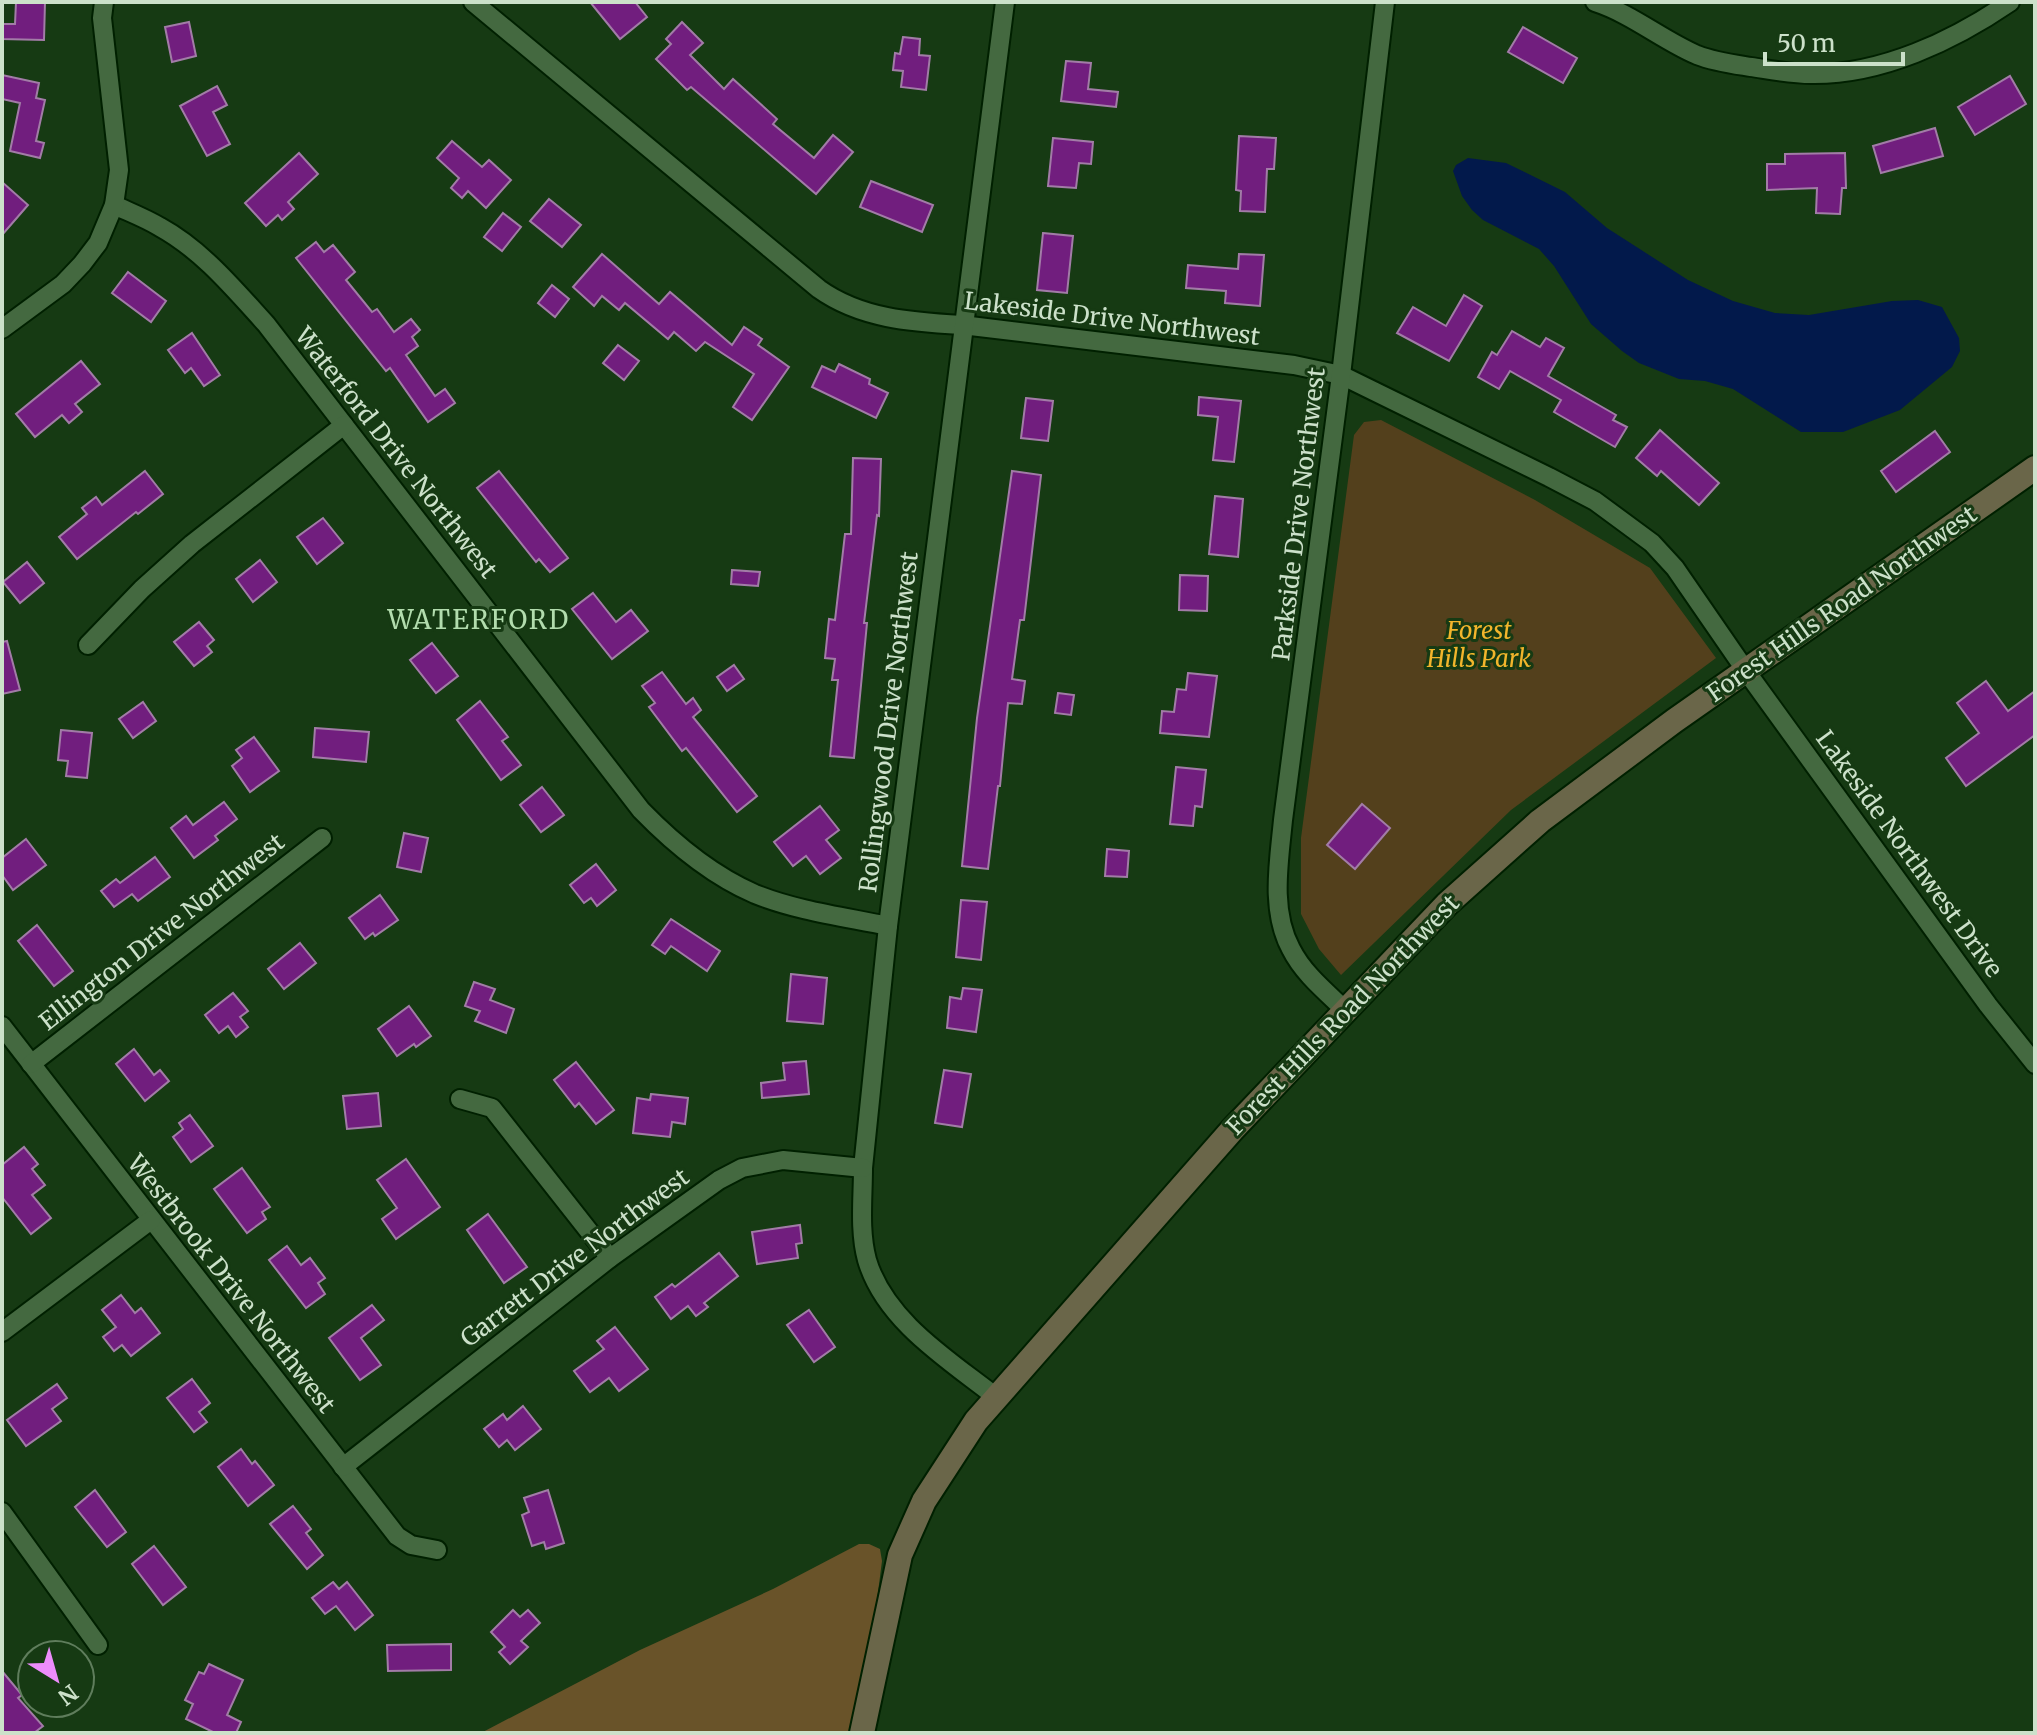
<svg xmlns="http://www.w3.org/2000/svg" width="2037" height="1735" viewBox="0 0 2037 1735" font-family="Merriweather,serif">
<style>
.green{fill:#53401c}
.forest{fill:#695329}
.water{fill:#02194b}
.building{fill:#711e7e;stroke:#a27ca7;stroke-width:2}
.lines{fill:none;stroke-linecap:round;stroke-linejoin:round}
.street-casing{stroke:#002000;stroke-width:22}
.secondary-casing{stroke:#002000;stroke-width:28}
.street{stroke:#446940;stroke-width:18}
.secondary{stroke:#6a6649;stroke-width:24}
.labels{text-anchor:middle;stroke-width:6;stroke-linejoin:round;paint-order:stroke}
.street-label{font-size:24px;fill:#cce1ca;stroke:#163a13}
.park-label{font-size:24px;font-style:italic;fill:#f2b52c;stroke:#163a13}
.neighbourhood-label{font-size:26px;letter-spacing:2px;fill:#b2dcad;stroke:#163a13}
</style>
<rect width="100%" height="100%" fill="#163a13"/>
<polygon class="green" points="1381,420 1535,500 1650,568 1716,658 1511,810 1341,975 1319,949 1301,914 1301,838 1354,435 1364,422"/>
<polygon class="forest" points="859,1544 869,1544 880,1549 882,1561 873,1631 851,1733 481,1733 640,1650 773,1589"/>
<polygon class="water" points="1468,158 1506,163 1565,192 1607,228 1688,280 1733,301 1775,313 1809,315 1892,301 1918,300 1942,307 1959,338 1960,351 1952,367 1900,410 1843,432 1801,432 1733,389 1705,381 1679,379 1639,363 1622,351 1591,324 1554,266 1539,249 1483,220 1472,210 1462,196 1453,171 1456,165"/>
<g class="building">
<polygon points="16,2 45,2 44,40 2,39 2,24 15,24"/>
<polygon points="590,2 635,2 647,17 620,39"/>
<polygon points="189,22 196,56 172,62 165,27"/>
<polygon points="682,22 703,43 690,55 724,89 733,79 777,119 773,124 814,158 833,135 853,152 816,194 691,87 687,90 656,59 671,44 666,39"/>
<polygon points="1523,27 1577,58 1563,83 1508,52"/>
<polygon points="903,37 920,39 919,55 930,56 926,90 901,87 903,71 893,70 895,53 900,54"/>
<polygon points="1066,61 1091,63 1088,89 1118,92 1116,107 1061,101"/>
<polygon points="2,75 39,83 36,98 45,100 36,141 44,143 40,158 10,151 20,103 2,99"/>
<polygon points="2010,76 2026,104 1975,135 1958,107"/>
<polygon points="217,86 227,105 213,112 230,144 207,156 180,106"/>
<polygon points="1935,128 1943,156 1881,173 1873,146"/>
<polygon points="1239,136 1276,138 1274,169 1267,169 1265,212 1240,211 1241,191 1236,190"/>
<polygon points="1053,138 1093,142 1091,164 1079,163 1076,188 1048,186"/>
<polygon points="452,141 482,167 489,160 511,180 486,208 468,191 462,198 451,188 459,178 437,158"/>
<polygon points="299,153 318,174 288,202 294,209 282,220 278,215 266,226 245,203"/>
<polygon points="1845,153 1846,188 1842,188 1840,214 1816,213 1817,188 1767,190 1767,164 1785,164 1785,154"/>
<polygon points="871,181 933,205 922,232 860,207"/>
<polygon points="2,182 28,205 2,235"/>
<polygon points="549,199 581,225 562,247 530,221"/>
<polygon points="503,213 521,227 502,251 484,237"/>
<polygon points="1043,233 1073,236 1067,293 1037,290"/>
<polygon points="316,242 324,252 333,245 355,272 346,280 372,312 377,309 394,332 411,319 420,330 412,337 418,346 406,355 435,396 445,389 455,403 428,422 390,368 386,371 296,258"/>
<polygon points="602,254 659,304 670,292 732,345 744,327 762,339 758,345 789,367 752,420 733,407 754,374 705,342 696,351 674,332 668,339 625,303 619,310 602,296 594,306 573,287"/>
<polygon points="1239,254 1264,255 1260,306 1225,303 1226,291 1186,288 1188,265 1238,269"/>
<polygon points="128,272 166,301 151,322 112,293"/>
<polygon points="552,285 569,299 555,317 538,303"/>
<polygon points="1464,295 1482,306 1449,361 1397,333 1413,307 1446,326"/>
<polygon points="1512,331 1540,347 1546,338 1564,348 1548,376 1616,415 1613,420 1627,427 1615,447 1554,412 1561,400 1510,371 1499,389 1478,377 1492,352 1497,355"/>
<polygon points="192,333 220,375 204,386 191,368 185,373 168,350"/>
<polygon points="618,345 639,361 624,380 603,363"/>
<polygon points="81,361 100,384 75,404 82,412 69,423 62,415 35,437 16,414"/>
<polygon points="839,364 870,379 869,384 888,393 876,418 812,387 822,366 835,372"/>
<polygon points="1199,397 1241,401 1234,462 1213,460 1218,417 1198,415"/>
<polygon points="1026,398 1053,401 1048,441 1021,438"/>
<polygon points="1660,430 1719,483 1699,505 1661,471 1657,476 1636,458"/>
<polygon points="1935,431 1950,452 1896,492 1881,471"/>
<polygon points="853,458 881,459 879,516 877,515 864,623 867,623 854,758 830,756 838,680 832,680 835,659 825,658 829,619 835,620 845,534 851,534"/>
<polygon points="145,471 163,494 138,514 136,512 77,559 59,537 87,514 82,508 96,497 102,505"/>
<polygon points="499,471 568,558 550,572 539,559 536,562 477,488"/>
<polygon points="1012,471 1041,475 1024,620 1020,620 1012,679 1025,681 1022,704 1008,703 1000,786 998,786 988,869 962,866 977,718"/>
<polygon points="1215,496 1243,499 1238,557 1209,554"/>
<polygon points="323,518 343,543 317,564 297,537"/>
<polygon points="260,560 277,582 253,602 236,579"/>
<polygon points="27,562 44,583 20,603 3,582"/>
<polygon points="732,570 760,572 758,586 731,584"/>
<polygon points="1180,575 1208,576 1207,611 1179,610"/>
<polygon points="593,593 616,622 631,610 648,631 612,659 572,609"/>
<polygon points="199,622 214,640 207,646 212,652 194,666 174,642"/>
<polygon points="7,641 20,690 2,694 2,642"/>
<polygon points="432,643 458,676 436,693 410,660"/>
<polygon points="734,665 744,679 727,691 717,677"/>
<polygon points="662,672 686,704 693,698 701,710 693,717 757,796 737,812 686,748 682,751 649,707 655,703 642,686"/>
<polygon points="1188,673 1217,676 1209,737 1160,733 1162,711 1174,712 1177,689 1186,690"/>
<polygon points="1986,681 2008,711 2035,691 2035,735 1966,786 1946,758 1979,733 1957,703"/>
<polygon points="1058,693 1074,695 1071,715 1055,713"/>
<polygon points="480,701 508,737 502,741 521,765 501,780 457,720"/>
<polygon points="143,702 156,721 133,738 119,719"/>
<polygon points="315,728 369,732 366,762 313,757"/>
<polygon points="61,730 92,733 87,778 66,776 68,761 58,760"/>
<polygon points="254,737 279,771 250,792 232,766 242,758 236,750"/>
<polygon points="1176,767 1206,770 1202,807 1195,806 1193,826 1170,824"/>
<polygon points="542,787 564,815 541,832 520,805"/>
<polygon points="224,802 237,819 215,836 218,840 194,858 171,828 186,816 193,825"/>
<polygon points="1362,804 1390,828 1355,869 1327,845"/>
<polygon points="820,806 839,830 826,840 841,858 820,874 806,856 793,866 774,842"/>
<polygon points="404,833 428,838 421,872 397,867"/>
<polygon points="26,839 46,865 13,890 2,875 2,858"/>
<polygon points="1107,849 1129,851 1127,877 1105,876"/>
<polygon points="155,857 170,877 138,901 132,894 114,907 101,891 116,879 120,883"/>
<polygon points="596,864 616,890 597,906 591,898 584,903 570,885"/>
<polygon points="380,895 398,920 375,936 373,933 365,939 349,918"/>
<polygon points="961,900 987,902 981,960 956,957"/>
<polygon points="671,919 720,951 707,971 671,946 665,954 652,945"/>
<polygon points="37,925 73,971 54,986 18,941"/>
<polygon points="300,943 316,963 284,989 268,969"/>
<polygon points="791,974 827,978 823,1024 787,1021"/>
<polygon points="474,982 495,989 490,1000 514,1009 506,1033 475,1021 480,1011 465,1006"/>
<polygon points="963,988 982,990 976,1032 947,1028 950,997 961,999"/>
<polygon points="233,993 248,1011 240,1017 248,1027 236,1037 228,1026 219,1033 205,1015"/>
<polygon points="409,1006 431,1036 416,1047 414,1044 397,1056 378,1029"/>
<polygon points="134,1049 154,1075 160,1070 169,1081 145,1101 116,1064"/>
<polygon points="806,1061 809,1094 762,1098 761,1083 785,1080 783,1063"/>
<polygon points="576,1062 614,1110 596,1124 579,1103 575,1107 554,1080"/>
<polygon points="944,1070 971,1074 962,1127 935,1123"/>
<polygon points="378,1093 381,1126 347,1129 343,1096"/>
<polygon points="651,1094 688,1098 685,1124 672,1122 670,1137 633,1133 637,1098 650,1100"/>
<polygon points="190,1115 213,1146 191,1162 173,1137 183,1129 179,1123"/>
<polygon points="24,1147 38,1164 32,1169 45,1185 32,1195 51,1218 31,1234 2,1197 2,1165"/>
<polygon points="406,1159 440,1207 396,1239 382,1219 397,1208 377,1180"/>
<polygon points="242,1168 270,1207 262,1212 266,1219 247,1233 214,1189"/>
<polygon points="488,1214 527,1267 504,1283 467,1230"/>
<polygon points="800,1225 802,1243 796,1244 798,1258 757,1264 752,1232"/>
<polygon points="287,1246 301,1265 310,1258 325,1278 318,1283 325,1294 306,1308 269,1260"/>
<polygon points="719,1253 738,1276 704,1303 708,1307 696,1316 688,1306 671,1319 655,1297 672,1284 675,1287"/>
<polygon points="121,1295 135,1313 141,1308 160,1333 131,1356 122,1345 114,1351 103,1337 116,1327 102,1310"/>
<polygon points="372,1305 384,1320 361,1338 381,1365 360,1380 329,1338"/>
<polygon points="809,1310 835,1347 814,1362 787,1325"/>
<polygon points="615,1327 648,1369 619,1391 609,1378 590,1392 574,1371 604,1349 597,1341"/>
<polygon points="192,1379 210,1403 199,1412 207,1422 194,1432 167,1398"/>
<polygon points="57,1384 67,1398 52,1409 61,1421 26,1446 7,1420"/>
<polygon points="523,1406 541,1429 515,1450 507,1440 499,1447 484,1429 503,1414 507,1420"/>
<polygon points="241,1449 252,1464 255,1461 274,1485 248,1506 218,1467"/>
<polygon points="95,1490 126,1532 107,1547 75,1507"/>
<polygon points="548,1490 564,1543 546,1549 544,1542 532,1546 522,1515 529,1512 524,1498"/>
<polygon points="293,1506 311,1529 306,1533 323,1555 307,1569 270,1524"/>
<polygon points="154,1546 186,1587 163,1605 132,1564"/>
<polygon points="333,1582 339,1589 347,1582 373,1615 355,1630 336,1606 325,1614 312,1598"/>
<polygon points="513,1610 520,1617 528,1610 540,1623 521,1641 528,1647 510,1664 499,1652 505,1647 491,1632"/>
<polygon points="451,1644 451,1670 388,1671 387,1645"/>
<polygon points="209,1664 243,1680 227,1715 241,1722 236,1733 215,1733 186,1719 193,1704 185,1700 199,1672 204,1674"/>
<polygon points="2,1671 22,1695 18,1698 43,1726 34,1733 2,1733"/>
</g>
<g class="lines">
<g class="street-casing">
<g id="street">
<path d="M473,2L819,289C861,319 912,322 962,325L1294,365L1341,375L1549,477L1595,501L1652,543L1675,568L1746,671L1988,1005L2035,1064"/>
<path d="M1595,2C1632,14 1662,40 1697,55C1715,62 1732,64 1751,67C1771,70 1791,74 1811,74C1881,75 1953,41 2010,2"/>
<path d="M114,205C129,212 145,218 160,227C202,250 234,289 266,324L641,810C674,844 711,875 755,894C797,911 845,917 888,926"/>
<polyline points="2,329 63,284 82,264 98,243 114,205 119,170 102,18 104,2"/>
<polyline points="88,645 142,589 192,544 344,425"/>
<path d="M1345,1010C1325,991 1303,973 1291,949C1270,910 1279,862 1283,820L1341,375L1385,2"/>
<polyline points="2,1026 397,1536 411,1545 437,1550"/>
<polyline points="31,1064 322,838"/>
<polyline points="460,1099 492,1108 610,1258"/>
<polyline points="2,1332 151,1220"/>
<path d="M996,1397C949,1360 885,1321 867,1260C859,1231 863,1198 863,1168L888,926L1005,2"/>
<polyline points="343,1467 610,1258 719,1180 742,1168 783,1160 863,1168"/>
<polyline points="2,1512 98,1645"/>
</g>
</g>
<g class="secondary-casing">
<polyline id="secondary" points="862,1733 900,1555 924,1501 976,1421 1232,1130 1447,904 1540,821 1674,721 2035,468"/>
</g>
<use href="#street" class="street"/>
<use href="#secondary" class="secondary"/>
</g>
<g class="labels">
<g class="street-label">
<text transform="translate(1112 319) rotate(7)" y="8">Lakeside Drive Northwest</text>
<text transform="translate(396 453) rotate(52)" y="8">Waterford Drive Northwest</text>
<text transform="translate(1299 514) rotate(-83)" y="8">Parkside Drive Northwest</text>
<text transform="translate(1842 604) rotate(-35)" y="8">Forest Hills Road Northwest</text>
<text transform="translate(889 722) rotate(-83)" y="8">Rollingwood Drive Northwest</text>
<text transform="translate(1909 854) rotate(54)" y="8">Lakeside Northwest Drive</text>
<text transform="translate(162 932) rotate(-38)" y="8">Ellington Drive Northwest</text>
<text transform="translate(1343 1015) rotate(-46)" y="8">Forest Hills Road Northwest</text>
<text transform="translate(575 1258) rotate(-37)" y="8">Garrett Drive Northwest</text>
<text transform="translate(231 1284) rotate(52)" y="8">Westbrook Drive Northwest</text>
</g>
<g class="park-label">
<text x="1479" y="639">Forest<tspan x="1479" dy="28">Hills Park</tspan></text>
</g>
<g class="neighbourhood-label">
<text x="479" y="629">WATERFORD</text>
</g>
</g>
<rect width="2037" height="1735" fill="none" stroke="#cce1ca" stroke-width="8"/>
<g transform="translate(56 1679) rotate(143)"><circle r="38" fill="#163a13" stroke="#5f7d5c" stroke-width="2"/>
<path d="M0-6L14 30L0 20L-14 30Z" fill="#ec8cfb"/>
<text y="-12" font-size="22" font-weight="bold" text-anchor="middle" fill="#cce1ca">N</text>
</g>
<path d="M1765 52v12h138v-12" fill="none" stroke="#cce1ca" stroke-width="4"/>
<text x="1777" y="52" font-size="24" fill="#cce1ca" stroke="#163a13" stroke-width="6" paint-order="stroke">50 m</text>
</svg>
